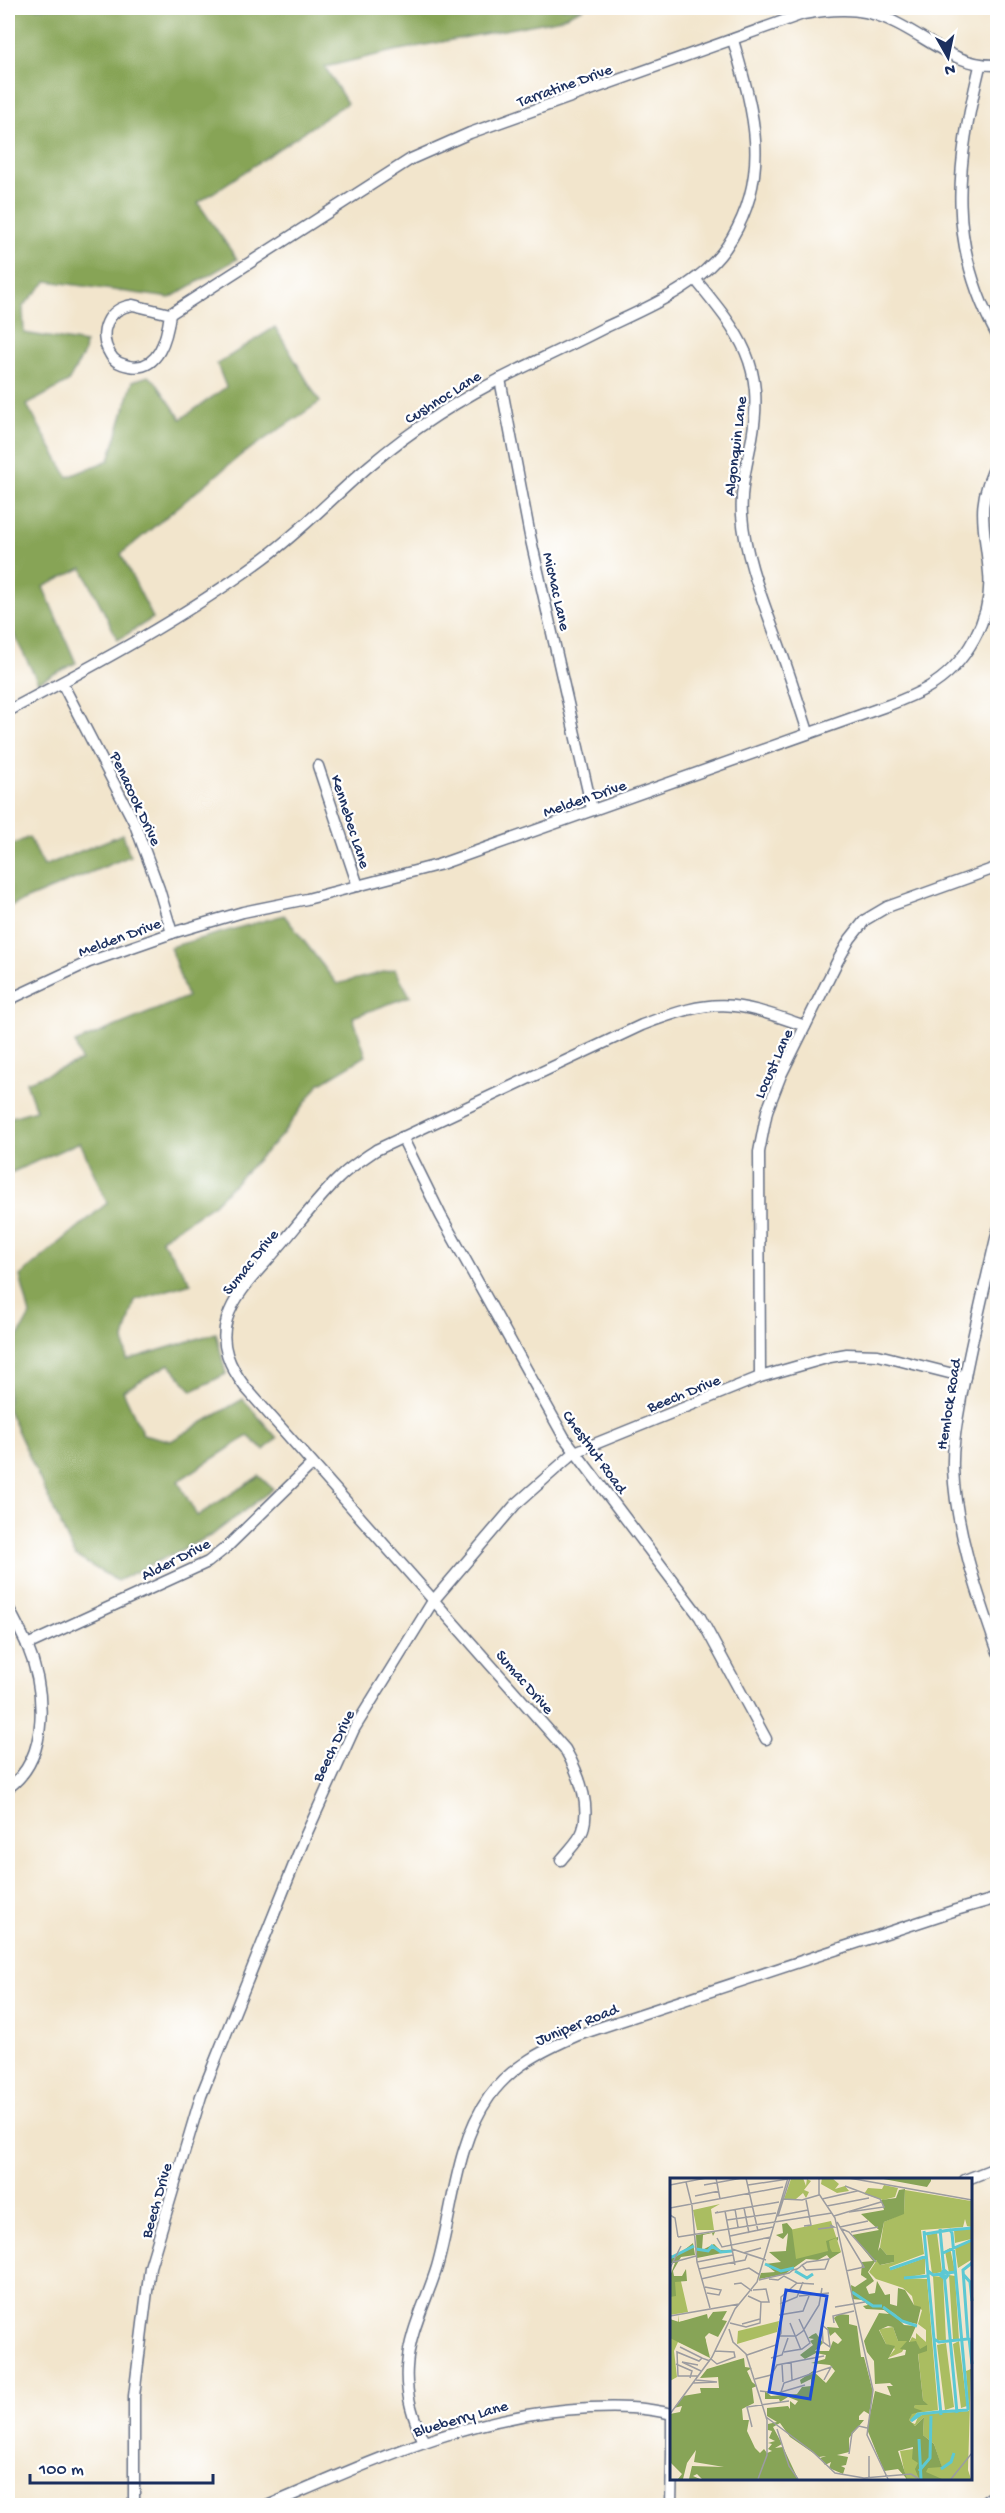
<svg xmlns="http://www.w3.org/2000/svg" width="1005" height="2513" viewBox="0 0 1005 2513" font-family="'Gochi Hand',sans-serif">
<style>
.forest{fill:#87a457;stroke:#516a5a;stroke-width:1.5}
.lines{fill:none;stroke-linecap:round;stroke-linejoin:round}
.minor-casing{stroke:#666f84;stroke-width:13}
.minor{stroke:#fff;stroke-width:10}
.labels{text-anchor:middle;stroke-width:4.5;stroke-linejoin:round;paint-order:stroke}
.street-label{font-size:16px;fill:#1b2f5e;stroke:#fff}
.inset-river{fill:none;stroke:#5cc8d3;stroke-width:3}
.inset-road{fill:none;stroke:#9c9ca0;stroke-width:1.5}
.view{fill:#1d4ed8;fill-opacity:0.15;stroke:#1d4ed8;stroke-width:3}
.inset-edge{fill:none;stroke:#1b2f5e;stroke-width:3}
</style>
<rect width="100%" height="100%" fill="#fff"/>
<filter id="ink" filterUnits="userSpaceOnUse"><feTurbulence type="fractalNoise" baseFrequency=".0167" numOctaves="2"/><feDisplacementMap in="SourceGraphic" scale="12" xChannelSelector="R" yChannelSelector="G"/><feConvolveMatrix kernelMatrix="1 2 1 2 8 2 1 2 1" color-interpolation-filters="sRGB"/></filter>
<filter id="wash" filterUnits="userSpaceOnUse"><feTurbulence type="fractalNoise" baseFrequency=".008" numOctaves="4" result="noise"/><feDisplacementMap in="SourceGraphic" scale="24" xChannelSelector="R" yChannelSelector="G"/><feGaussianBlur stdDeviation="1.35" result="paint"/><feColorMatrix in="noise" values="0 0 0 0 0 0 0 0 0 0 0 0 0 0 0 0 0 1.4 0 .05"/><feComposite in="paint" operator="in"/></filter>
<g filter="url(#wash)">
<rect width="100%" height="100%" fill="#f2e5cc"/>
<g class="forest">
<polygon points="8,8 584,8 557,20 394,51 325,67 347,103 198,203 237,259 170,298 47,281 23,306 24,333 85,343 84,353 68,382 27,405 68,477 109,460 133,381 148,376 155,381 181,419 226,387 217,364 275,327 320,402 241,455 121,554 153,618 118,640 82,568 43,587 76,663 38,682 8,623"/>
<polygon points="123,834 130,856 8,907 8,847 29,837 44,866"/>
<polygon points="284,915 337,984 395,969 410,996 353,1017 366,1056 319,1084 281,1136 214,1204 161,1239 191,1283 135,1300 124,1339 127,1360 216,1333 226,1374 192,1391 169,1364 123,1391 143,1434 171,1441 243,1399 277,1438 264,1450 248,1436 178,1481 197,1516 259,1476 273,1489 212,1535 117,1581 75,1556 8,1410 8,1355 30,1315 20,1276 107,1203 80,1142 8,1174 8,1118 36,1110 26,1082 81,1061 75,1043 187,997 170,947"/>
</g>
</g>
<g filter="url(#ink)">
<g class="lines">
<g class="minor-casing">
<g id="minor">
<path d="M980,66C956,166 946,243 998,337"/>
<path d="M695,279C740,334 765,364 752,438C747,464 740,489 742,515C745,557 762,598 776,637C788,669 798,701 808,732"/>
<path d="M133,305L170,314C167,337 159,372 129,366C121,364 114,362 110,354C97,332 108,308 133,305Z"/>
<path d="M170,314L411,159L470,133L803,14C831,9 858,7 885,18C924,33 952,67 998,65"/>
<polyline points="500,379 530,536 592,809"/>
<polyline points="62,683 134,822 159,889 172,933"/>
<path d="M8,711C95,665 183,618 263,559C301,531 333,497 369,466C416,426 462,397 518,370C547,356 577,342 606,327C651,306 706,284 732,238C772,170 753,110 733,40"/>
<polyline points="318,766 358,886"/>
<path d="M8,1000L89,962L172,933L243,912L307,899L438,865L889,705C902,700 915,695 927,688C966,666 993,617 989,573C985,527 974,505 998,461"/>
<polyline points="402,1137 441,1216 564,1437 700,1617 766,1739"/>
<path d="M998,1230C985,1284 972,1338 962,1392C958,1417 952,1443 953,1469C956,1532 977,1592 998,1652"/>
<polyline points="760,1377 759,1152 767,1111 781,1075 837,962 850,939 865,920 887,907 998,867"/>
<path d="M8,1607C14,1619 21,1632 27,1645C45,1688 51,1757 8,1788"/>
<polyline points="27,1645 208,1562 228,1546 312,1464"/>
<path d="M561,1860C567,1852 580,1840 583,1830C591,1803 578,1772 565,1749L245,1387C230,1367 219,1345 227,1319C235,1292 261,1269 278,1248C298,1225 317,1199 339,1178C350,1167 363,1159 376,1150L642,1025C715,997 732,1000 805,1026"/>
<polyline points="965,2180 998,2167"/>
<polyline points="672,2413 672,2453"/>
<path d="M424,2442C413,2418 405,2394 407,2367C409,2332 427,2300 437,2267C453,2212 455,2145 489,2097C512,2065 544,2050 578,2035L956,1910L998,1898"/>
<polyline points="134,2506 134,2396 150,2267 201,2096 305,1837 354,1729 433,1601 515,1505 575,1452 760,1377 830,1357 847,1354 878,1355 965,1377"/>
<path d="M267,2506C373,2461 473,2413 590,2408C618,2407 644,2407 672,2414"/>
<polyline points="671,2506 672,2455"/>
<polyline points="980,2506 998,2492"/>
</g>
</g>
<use href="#minor" class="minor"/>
</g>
</g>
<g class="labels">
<g class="street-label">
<text transform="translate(564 84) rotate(-20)" y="6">Tarratine Drive</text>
<text transform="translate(442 396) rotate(-32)" y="6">Cushnoc Lane</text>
<text transform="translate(734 446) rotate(-83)" y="6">Algonquin Lane</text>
<text transform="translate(558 591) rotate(77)" y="6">MicMac Lane</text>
<text transform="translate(584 797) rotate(-19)" y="6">Melden Drive</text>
<text transform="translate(137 798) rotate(65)" y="6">Penacook Drive</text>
<text transform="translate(352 821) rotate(72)" y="6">Kennebec Lane</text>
<text transform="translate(119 936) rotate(-20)" y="6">Melden Drive</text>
<text transform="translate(772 1063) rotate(-66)" y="6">Locust Lane</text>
<text transform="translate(249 1261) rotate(-51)" y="6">Sumac Drive</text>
<text transform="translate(683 1392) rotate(-22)" y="6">Beech Drive</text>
<text transform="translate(947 1404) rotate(-81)" y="6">Hemlock Road</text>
<text transform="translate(596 1451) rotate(54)" y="6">Chestnut Road</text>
<text transform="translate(175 1558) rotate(-27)" y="6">Alder Drive</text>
<text transform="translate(526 1681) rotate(49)" y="6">Sumac Drive</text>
<text transform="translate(332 1745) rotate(-64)" y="6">Beech Drive</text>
<text transform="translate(576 2023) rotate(-22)" y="6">Juniper Road</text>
<text transform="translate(155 2200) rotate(-74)" y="6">Beech Drive</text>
<text transform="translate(460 2417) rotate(-16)" y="6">Blueberry Lane</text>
</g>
</g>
<g transform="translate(670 2178)">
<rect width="302" height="302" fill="#f2e5cc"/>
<path d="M133,0L136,8L137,0H142L137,1L141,3L134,12L139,14L136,20L133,15L126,21H114L121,1ZM152,0H162L169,6L165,11L175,8L179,13L167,15L151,6ZM214,7L228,10L225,19L213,22L194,16L198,10L212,11ZM235,12L301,23V49L297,48L295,41L293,49L251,52L254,76L219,89L221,92L255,80V96L234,100L257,101L268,232L247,235L240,244L245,246L248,239L254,236L299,233L296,193L301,191L298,292L301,301H236L230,273L249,270L272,290L264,266L253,257L254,239L245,248L242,246L239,242L245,227H257L253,222L247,165H239L242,159L246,161V155L256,164V152L248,146L252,132L244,127L242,118L233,110L206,101L199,94L207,82L211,87L224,84L221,81L224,77H217L210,69L214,44L234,35ZM50,26L41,31L44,52H27L23,32ZM161,43L171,74L135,81L113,93L119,55L115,53ZM301,50V61L285,65L284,52ZM267,55L272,94L262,96L257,57ZM301,62V82L288,90L285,69ZM280,70L285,93L279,95L275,73ZM279,97L285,98L289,162L283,161ZM263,98L273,99L276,163L267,162ZM10,99L18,134L0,137V100ZM8,137L9,144L24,141L36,162V175L42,178L8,164L4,173L7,199L0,203V139L2,145L8,144ZM109,143L107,154L67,166L68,153ZM223,149L228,163H238L232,174L218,180L225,171L216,166L209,151ZM289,163L297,228L291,230L283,166ZM276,165L284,229L275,232L267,167Z" fill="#aabd61"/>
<path d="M208,0H261V3L257,9ZM235,11L234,36L214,44L208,73L210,69L217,77H224V84L210,87L206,82L198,94L204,103L196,109L199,116L205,115L207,103L215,117L220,116V126L227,128L228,110L235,112L244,127L251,129L247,146L233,143L221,133L234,147L246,148L239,164L246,163L250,171L257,167V173L248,176L253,222L258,227H245L244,230L253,233L242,236L239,242L245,248L254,239L253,257L264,266L272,289L258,290L256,294L272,301H249L245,291L248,285L242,281L243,269L228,273L237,301L228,291L214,293L197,251L205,213L221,218L217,208H223L220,205L205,206L204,183L197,174L194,163L209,135L219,136L214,132L196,131L193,128L198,127L193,122L182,121L181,107L185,109L197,101L191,97L192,84L203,83L182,57L209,52L191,36L214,32L211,22L226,20L229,12ZM218,148L223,149L228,163H237L230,171L236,172L235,177L218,181L225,168L216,166L209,152ZM117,45L122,51L126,81L158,73L156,63L168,59V63L166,60L159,63L160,70L162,74H171L160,81L157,77L148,82L136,81L115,96L89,101L91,95L105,94L95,86L111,84L99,74L116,73L118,55L113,61L106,57L113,55L112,46ZM45,54L43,58L42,55L33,57L32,72L44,66L50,72L62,73L27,80L26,57ZM23,65L25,77L11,79L3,93L4,98H12L16,91L17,103L5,104L6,118L0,119V98L5,85H0V76L4,80ZM57,133L52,142L57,143L48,159L39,155L35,159L40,180L0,160V141L9,144L37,136L38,141L43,134ZM169,136L179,137V146L187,148L191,179H194L203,214L199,236L194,233L189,238V242H194L179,260V274L167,277L178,279L176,287L171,288L175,290L173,296L159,290L161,284L155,287L150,280L156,278L149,279L120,259L110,245L103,249L112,266L105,270L113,269L128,301H32L27,296L23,298L30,301H19L22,288L54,289L24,284L26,272L17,285L13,301H8L12,296L0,284V236L10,234L12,228L4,230L13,218L31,215L30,210H49L48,199L30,200L37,191L74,180L75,189L82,190L77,193L82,204L87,208L82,210L84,225L72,231L73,242H79L77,253L85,270L90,275L94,271L97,275L102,273L98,271L102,266L98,265L105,263L99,260L102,253L98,252V246L107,244L97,238V230L118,228L120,231V223L125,227L128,223L118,219L110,224L109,221H95V213L101,218L127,216L132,209L141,208V201L131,206L130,202L143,193L156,205L165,193L160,187L141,185L155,181L156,177L146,175L135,181L130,177L143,167L140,163L144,161L138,160L142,157L146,155L153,165L145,173H159L163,163L168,166L172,162L165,154L160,158L157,149L169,150L164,140Z" fill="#87a457" fill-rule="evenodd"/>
<path class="inset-river" d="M270,51L287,235M280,52L302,50M254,53L271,237M26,71L38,73L42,68L51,74L62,73M273,75L302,62M0,80L24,68M95,86L111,93L124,90M220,91L257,78M274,92L279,96L275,101L270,97ZM125,93L137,100L143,96M258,93L263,97L285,94M293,96L300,104L302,123M234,100L259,98M182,114L203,128H212M213,129L232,143L247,148M299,160L302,186M264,161L269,164L298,161L293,92L302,85M251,236L241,243L248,236H249L268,234L297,232L298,231L282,55L280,52L255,56M249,261L251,301M271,291L281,284L284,275M249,293L260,280L261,238"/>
<path class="inset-road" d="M46,0L50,21M76,0L88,53M149,0V16L165,40L203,212L197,257L218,301M179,0L302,22M16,4L22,28L27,84L40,130M0,7L36,0M34,7L72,0M78,7L118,1M175,8L210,21L214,29L179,34M25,18L49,13M112,21L132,22L149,17M152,21L187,13M157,28L199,20M0,30L113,9M74,30L79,55M65,31L68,49M55,33L65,87M48,34L45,35L109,24M0,37L5,40L8,59M107,38L138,32M108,38L120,0M164,38L211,24M57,42L106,35M167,44L194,89L176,93M134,48L141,47L136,22M170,49L198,43M148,51L164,49L160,47M172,51L179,54L206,84M181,54L208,49M60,58L103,49M8,59L162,35M47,60L52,69L101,59M62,71L96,82M73,75L91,70M4,84L26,78M27,84L63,77M0,90L11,68M29,91L75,82L77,77M31,101L79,90L90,97M99,101L108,102L114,98L127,105L144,106M89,102L119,95L123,92L127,91L130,89L132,87L137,84H138L159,81L155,91L136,92L132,87M64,106L71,105L82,113M35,109L51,112L49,117L37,115M83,112L96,111L99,124H91M129,118L159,115M110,126L127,119L133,104M165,129L195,124M109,137L133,133L139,118M0,138L69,126M60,145L76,149L90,145L91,124L78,118M120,145L131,172M164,145L163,138L184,133M72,146L90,141M152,147L158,152L160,169L153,164ZM59,151L63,164L76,176L97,242V277L88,301M110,158H126L133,153L149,127L152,110M10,169L32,180M114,174L132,171L140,165L129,141M77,177L106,167L111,155V119L127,105M101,180L112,177L118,160M41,181L47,186L65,179L64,174L45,173M121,184L122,202M6,186L22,193L20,200M112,186L113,204M28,187L12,184L31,193M28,198H8L7,174L29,183L32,180L40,183M85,201L101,197L107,187L154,178M23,205L47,204L26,202M90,213L108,215L135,207M111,214L114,205L161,189L154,202M0,236L42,179L65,131L87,104L118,0M96,239L143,274L165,295L194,300L241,296L249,301M82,249L77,229L119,223M107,251L119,288L128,301M179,276L182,255L189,248L197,250M199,278V299M281,301L302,275"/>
<path class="view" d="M116,112L157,118L140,221L99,214Z"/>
<rect width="302" height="302" class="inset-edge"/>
</g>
<rect width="1005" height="2513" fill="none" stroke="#fff" stroke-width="30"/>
<g transform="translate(948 57) rotate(171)" stroke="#ffffff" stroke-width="4.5" paint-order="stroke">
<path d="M0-4.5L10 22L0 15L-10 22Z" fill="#1b2f5e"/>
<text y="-9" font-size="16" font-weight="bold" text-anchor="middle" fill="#1b2f5e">N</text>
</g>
<path d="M30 2474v9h183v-9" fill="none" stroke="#1b2f5e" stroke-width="3"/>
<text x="39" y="2474" font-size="18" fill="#1b2f5e" stroke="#ffffff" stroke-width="4.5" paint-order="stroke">100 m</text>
</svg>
